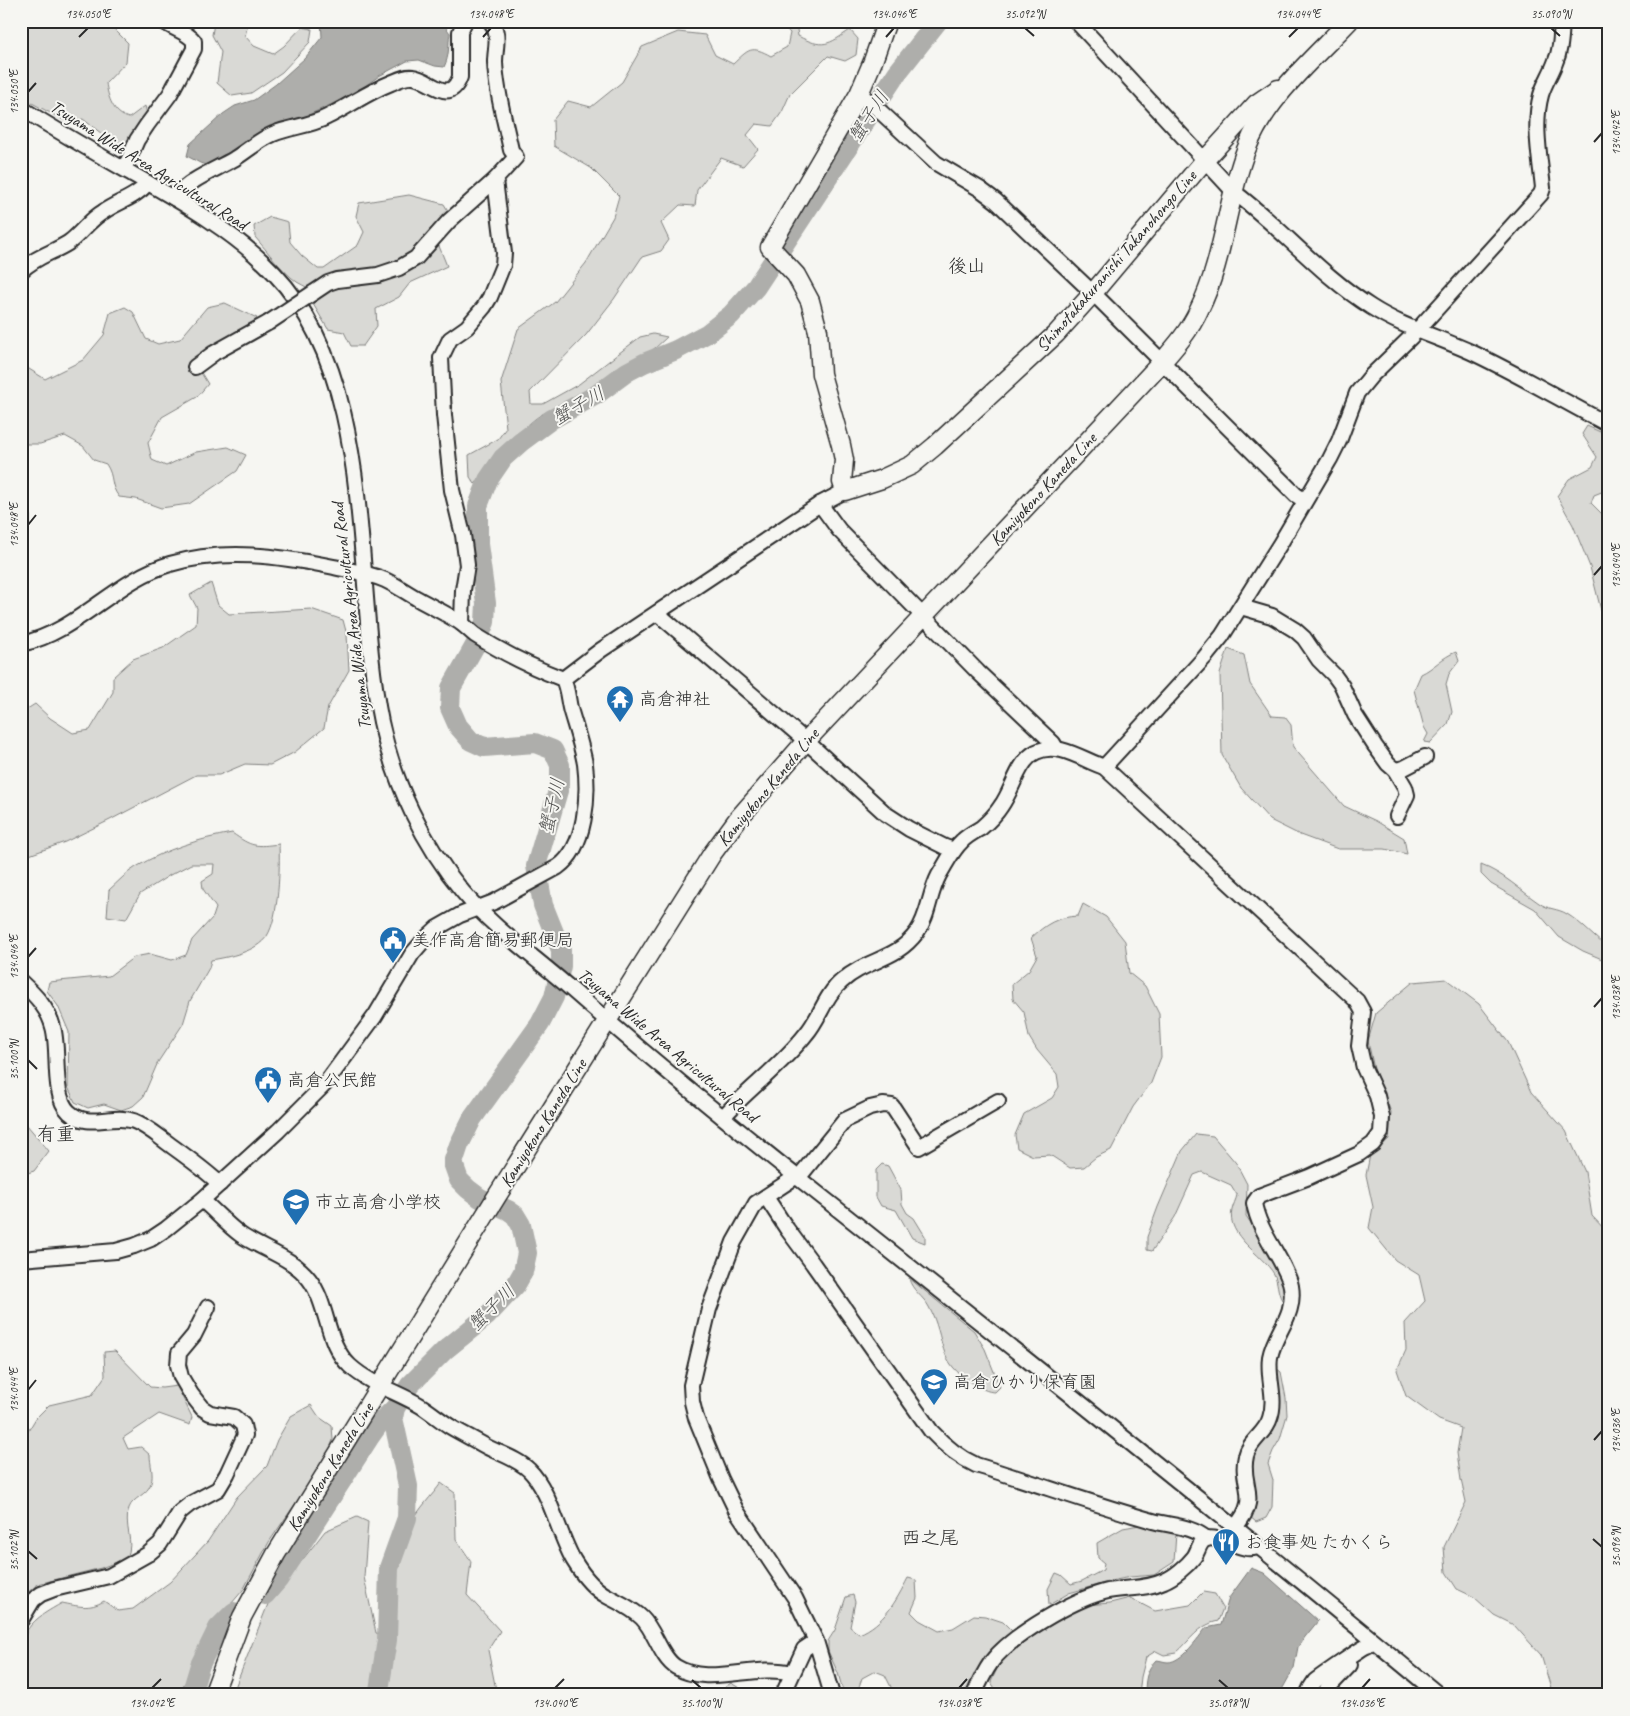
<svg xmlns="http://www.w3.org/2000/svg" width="1630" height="1716" viewBox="0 0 1630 1716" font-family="Caveat,'Klee One',sans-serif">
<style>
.green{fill:#d9d9d5;stroke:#828280}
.water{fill:#aeaeab;stroke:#7a7a78}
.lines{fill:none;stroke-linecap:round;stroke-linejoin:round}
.river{stroke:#aeaeab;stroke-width:20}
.minor-casing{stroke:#2b2b2b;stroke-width:18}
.major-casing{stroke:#2b2b2b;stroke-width:21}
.minor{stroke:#f6f6f2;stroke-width:14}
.major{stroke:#f6f6f2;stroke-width:18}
.minor-bridge-casing{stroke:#2b2b2b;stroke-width:18;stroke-linecap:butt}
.minor-bridge{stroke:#f6f6f2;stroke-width:14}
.ticks{fill:none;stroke:#2b2b2b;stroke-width:2}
.labels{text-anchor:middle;stroke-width:4;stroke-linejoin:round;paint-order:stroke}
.street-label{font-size:18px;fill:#2b2b2b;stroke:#f6f6f2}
.poi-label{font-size:18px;fill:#2b2b2b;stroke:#f6f6f2;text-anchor:start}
.water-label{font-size:19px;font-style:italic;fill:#525251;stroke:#f6f6f2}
.neighbourhood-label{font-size:19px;fill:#2b2b2b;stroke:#f6f6f2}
.neatline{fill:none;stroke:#2b2b2b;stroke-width:2}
.ticks-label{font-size:12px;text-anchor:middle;fill:#2b2b2b}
</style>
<rect width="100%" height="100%" fill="#f6f6f2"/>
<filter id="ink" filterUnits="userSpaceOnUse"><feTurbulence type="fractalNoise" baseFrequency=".02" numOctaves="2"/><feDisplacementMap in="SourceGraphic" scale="10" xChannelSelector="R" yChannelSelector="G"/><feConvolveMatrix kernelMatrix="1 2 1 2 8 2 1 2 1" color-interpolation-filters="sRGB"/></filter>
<g filter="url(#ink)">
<g class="green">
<path d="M21,21H110L114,29L128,43L126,62L106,83C108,97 113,114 129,118L145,106L147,114L126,142L116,145L83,119L67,122L21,97Z"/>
<polygon points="217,21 245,21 248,24 245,36 254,46 273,54 284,46 302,27 312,29 310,42 282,72 251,93 232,96 217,83 221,52 212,35 214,23"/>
<path d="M779,21H799L796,23L798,36C823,49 828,45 850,30L858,39L856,55L845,61L828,56L790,94L782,112L772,126L756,124L747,135L758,149L743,166L721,158L697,190L695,206L680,205L661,223L669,240L661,251L642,257L614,299L586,335L530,392L531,404H543L579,384L640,337L653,334L667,337C640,364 605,382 572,400C560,406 545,411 535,419C511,437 496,463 475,484L470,477L469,455L498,439L506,428L501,382L518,329L555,302L586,263L613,217L619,196L591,168L554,146L553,120L568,101L591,107L622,82L642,47L678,32L705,35L715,55L733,64C749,49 751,45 771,56L787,47L790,33Z"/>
<path d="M409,195L444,204L450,214L437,241L447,266L410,283L399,297L376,309L377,326L363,346H351L344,332L328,329L313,304L318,294C311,289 304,286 297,282C281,270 268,252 255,237L254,226L270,217L288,222L290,242L302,256L318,269H324L358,245L364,232L356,216L359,203Z"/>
<path d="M225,303L257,318L249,327L200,371L208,384L197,397L162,417L148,443L152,460L166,466L196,452L228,447L246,455L237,471L189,504L161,508L136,499L119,497C109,484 115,478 106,464L94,460L83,446L65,436L40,444H25L21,449V364L45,379L83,360L104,335L110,313L125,307L133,312L146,339L158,344L180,339L207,307Z"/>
<polygon points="1587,426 1609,436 1609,489 1594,495 1591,503 1604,516 1609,531 1609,642 1590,567 1573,525 1557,496 1569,479 1592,467 1597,457 1582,434"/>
<polygon points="21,493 30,512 30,525 21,528"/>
<polygon points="211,583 218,605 229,614 311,609 343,620 347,635 349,670 328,707 324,728 295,752 270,765 245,764 219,775 196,775 110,820 65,842 21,858 21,713 35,704 50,718 73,733 90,730 113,692 113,677 133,659 163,648 196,625 197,608 190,595"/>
<polygon points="1228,649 1244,655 1250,684 1272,716 1285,717 1291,725 1293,747 1344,806 1376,821 1404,838 1407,854 1385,849 1338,849 1300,835 1270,820 1241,788 1222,755 1220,674"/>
<path d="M1456,652L1459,661L1449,674L1446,684L1452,712L1448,724L1430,743L1424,742L1428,734L1424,727L1414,690L1421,674C1434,668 1442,657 1456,652Z"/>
<path d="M232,833C252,847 255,847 279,844C280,867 279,917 267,936C256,952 229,957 211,960L209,968L190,1001L183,1024L158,1062L143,1097L133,1106L121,1110L104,1104L88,1108L75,1102L68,1087L69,1032L58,1006L47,991L49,982L109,976L134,957L150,954L172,960L186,955L192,940L213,917L216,908L203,889L202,881L213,874L214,864H191L170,875L140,894L126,919L107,916L109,890C118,882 126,873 136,867C166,849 199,839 232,833Z"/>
<path d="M1481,865C1503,873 1520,890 1539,903C1549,910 1557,908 1567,914C1582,923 1594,938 1609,948V962L1583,951L1559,937L1535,909L1491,884L1481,874Z"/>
<path d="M1083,904L1106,917L1125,941L1129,973L1145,986L1159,1014L1161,1057L1151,1083L1133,1107L1111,1150L1096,1157L1084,1167L1070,1168L1050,1155L1033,1156L1017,1148L1015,1135L1024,1114L1052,1098L1059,1087L1057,1074L1037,1050L1029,1037L1024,1012L1013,999L1012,984L1029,970L1037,956L1031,938C1046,924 1057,917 1078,916Z"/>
<polygon points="1446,979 1479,1004 1508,1042 1531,1092 1566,1131 1585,1172 1592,1216 1609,1234 1609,1695 1557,1695 1551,1688 1541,1655 1514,1625 1494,1615 1474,1597 1457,1589 1446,1572 1444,1547 1466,1502 1461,1480 1457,1453 1461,1428 1439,1420 1406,1396 1397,1370 1406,1350 1405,1323 1425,1301 1419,1275 1395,1260 1369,1228 1373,1207 1366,1175 1370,1155 1389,1139 1391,1112 1374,1069 1368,1041 1376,1013 1413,982"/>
<polygon points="21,1118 49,1151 34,1171 21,1175"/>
<path d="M1196,1134L1213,1136L1236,1163L1247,1184L1246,1216L1275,1258L1287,1294L1282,1300C1277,1292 1278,1281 1274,1274C1262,1254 1226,1236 1232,1210C1233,1205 1236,1200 1237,1195L1231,1185L1202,1172L1194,1175L1175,1217L1152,1251L1147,1250V1237L1158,1207L1182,1151Z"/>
<polygon points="882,1164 888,1166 901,1190 902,1204 907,1213 914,1218 925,1236 925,1243 912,1238 896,1210 881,1206 876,1197 876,1170"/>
<path d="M909,1278L974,1331L985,1349L1000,1387L995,1392C987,1392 981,1388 974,1384C935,1361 947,1341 929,1307C924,1297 911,1290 909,1278Z"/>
<path d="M115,1351L150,1387L162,1388L177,1386L192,1417L190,1425L159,1414L123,1438L128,1449L141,1447L150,1455C150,1463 154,1475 151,1483C148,1495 133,1497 129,1508C123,1526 135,1541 127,1558L101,1568L38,1584L21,1598V1443L36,1418L49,1405L92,1395L105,1376L104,1352Z"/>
<polygon points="1276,1368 1281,1372 1286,1398 1287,1415 1280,1439 1273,1451 1268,1464 1273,1480 1272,1507 1266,1518 1256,1522 1249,1516 1255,1499 1252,1466 1253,1452 1267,1434"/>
<path d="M311,1405L319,1417L332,1426L333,1440L326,1459L269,1542L243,1590L219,1618L201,1645L187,1680L178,1692L175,1695H21C21,1683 22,1637 28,1629C36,1617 50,1610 62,1603C78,1606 89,1610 104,1601L118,1611L133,1609L170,1582L208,1541L237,1497L267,1466L277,1440L291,1416Z"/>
<path d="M441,1483L455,1493L456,1539L471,1561L467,1595L500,1631L488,1650L497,1695H232L268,1604L325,1531L357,1517L368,1522L364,1577L376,1633L394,1637C395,1595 392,1563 411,1524C418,1509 432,1496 441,1483Z"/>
<polygon points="1145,1524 1176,1533 1174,1562 1154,1575 1130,1577 1111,1581 1069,1593 1049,1605 1048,1589 1056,1573 1061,1575 1071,1584 1082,1581 1103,1570 1104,1563 1098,1558 1097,1543 1123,1528"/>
<path d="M908,1578L916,1580L917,1598L911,1612L919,1620L939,1631L953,1628L974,1615L985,1616L1003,1622L1012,1631L982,1667L963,1695H895L885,1675L875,1671L862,1678C858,1690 857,1695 844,1695L838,1673L828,1651V1641L835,1630L846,1597L853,1595L855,1602L850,1627L859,1634C884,1624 896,1601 908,1578Z"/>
<path d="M1203,1592L1215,1594L1223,1608L1218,1621C1198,1625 1190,1641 1176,1653L1164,1655L1156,1651L1146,1657L1141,1677L1139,1695H999L991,1682L1000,1662L1022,1644L1062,1617L1086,1605L1110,1603L1130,1598L1155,1611L1190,1605Z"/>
<polygon points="731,1683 751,1695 714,1695"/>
</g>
<g class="water">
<path d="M321,21H441L450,33C448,45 450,55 444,67L435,66L419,60L407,61L379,76L355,93L328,106L306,116L277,124L262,132L232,153L209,166L200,163L187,156L190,144L223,114L235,106L254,100L276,84L305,58L322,37Z"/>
<path d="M1251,1568L1264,1573L1318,1621L1305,1637L1298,1647L1294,1668L1279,1695H1145C1145,1681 1146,1670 1156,1660C1160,1660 1164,1662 1168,1662C1182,1662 1198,1638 1206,1628L1221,1625L1229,1598Z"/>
</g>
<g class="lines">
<g class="river">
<polyline points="265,1595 278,1580 369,1438 381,1421 395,1408"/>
<polyline points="191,1695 200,1665 218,1628 234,1612"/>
<polyline points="377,1695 379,1690 387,1640 389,1568 407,1518 408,1486 393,1418 395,1408 410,1385 445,1350 487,1316 515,1286 523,1272 527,1253 521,1225 515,1215 508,1210 480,1198 468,1189 459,1180 453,1163 459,1145 472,1119 540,1024 554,997 561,966 561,950 543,905 536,866 560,784 560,765 553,750 535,743 484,747 471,741 458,726 450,708 451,688 477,642 485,622 486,603 478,544 478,506 488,480 503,458 521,442 552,419 596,395 627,372 644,363 676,350 708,333 731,315 756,287 897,73 938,21"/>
</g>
<g class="minor-casing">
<g id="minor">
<path d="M1076,21L1234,192C1282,228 1320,275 1371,307C1402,327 1438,337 1471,352C1518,374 1563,401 1609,425"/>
<polyline points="859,94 870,102 936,163 980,189 996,201 1093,293 1296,495 1304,500"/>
<path d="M21,108C56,130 92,151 127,171C178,200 233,230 274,273C379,383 352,582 381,722C394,783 423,844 463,892C494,929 535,957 571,989C652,1060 736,1129 821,1196C1028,1360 1235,1525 1439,1695"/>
<path d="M123,168L128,161L137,140L147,125L170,94L194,49V41C186,31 173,29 163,21"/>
<path d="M174,198C190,179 213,171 234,159C247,151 259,140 273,134C290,127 310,126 327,117C349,106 368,92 391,83C398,80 405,76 413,77C429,78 449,107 460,77V32L465,21"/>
<path d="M21,271C35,257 52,253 68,243C81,234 89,220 103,212C119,201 135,198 148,183"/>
<path d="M313,293L328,283L337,280L378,275L399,268L416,258L449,221L495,180L516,157L511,150C505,121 496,91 495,62C495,48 501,33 490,21"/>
<polyline points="195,367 214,353 268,323"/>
<polyline points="820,504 839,530 978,672 1053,743 1056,748"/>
<polyline points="1241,607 1272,616 1295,630 1304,638 1319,660 1334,675 1342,686 1355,715 1375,746 1388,764 1395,770 1405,787 1407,795 1397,816"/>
<polyline points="657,613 806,741 886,814 909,829 945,847 954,850"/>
<polyline points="462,624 463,590 467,565 463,535 452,490 444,415 441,358 450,339 467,327 484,307 490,297 503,265 504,253 495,180"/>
<path d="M21,644C78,632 115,580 170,564C224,548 280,556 334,567C351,571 369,573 385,580C396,585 407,593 418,599C432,607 447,614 461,623C466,627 470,631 475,635C503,653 532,667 563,679C568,689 568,702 571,712C576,729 582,747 585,764C589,796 586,847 558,867L494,902L460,915L437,928L424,940L412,954L375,1016L325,1084L278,1131L202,1200L166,1229L151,1239L134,1246L116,1251L21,1259"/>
<polyline points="563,679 601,650 820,504 845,491"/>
<path d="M1104,767L1205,657L1222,636L1280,544L1330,459L1339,441L1357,393L1371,376L1411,337L1541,194L1543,188C1540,158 1533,124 1541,95C1544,84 1551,74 1555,63C1561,50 1561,36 1562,21"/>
<polyline points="1395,770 1404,768 1425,757"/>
<path d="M21,982C35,995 48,1008 53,1027C60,1050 51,1095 69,1112C89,1130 112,1113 134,1121C147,1126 158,1136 169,1144C187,1157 204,1169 220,1184"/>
<path d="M723,1117C749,1088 782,1065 806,1034C820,1018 825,995 842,981C866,959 896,961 917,932C929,915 929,894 939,875C946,864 952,850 962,841C968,835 974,832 981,828C988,822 996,814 1001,806C1013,790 1018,761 1036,752C1058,741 1083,760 1104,767L1357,1001L1363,1012L1359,1046L1364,1068L1377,1096L1382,1117L1381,1133L1373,1144L1359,1154L1309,1177L1259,1196L1254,1203C1258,1227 1274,1247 1284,1268C1287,1274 1290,1280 1291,1286C1296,1316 1275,1331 1270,1357C1267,1378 1277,1398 1270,1418C1266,1433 1249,1441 1246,1456C1239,1484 1262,1497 1235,1527"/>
<path d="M766,1197L787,1229L813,1264L931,1431C944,1445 958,1457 976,1465C1035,1483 1093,1504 1153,1521C1171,1526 1192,1526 1207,1539"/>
<path d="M202,1200C215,1211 227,1225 241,1235C263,1250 292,1257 309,1279C329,1305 325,1343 350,1366C371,1385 398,1392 421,1406C432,1413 441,1421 451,1427C463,1434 475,1440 487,1447C501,1454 518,1459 529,1470C550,1490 559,1536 574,1561C582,1574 594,1589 607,1596C620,1603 632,1608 642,1618C655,1631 661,1658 676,1667C708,1687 755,1663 792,1673"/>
<polyline points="21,1620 33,1600 41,1594 54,1589 109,1576 148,1554 160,1544 180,1512 190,1504 218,1489 227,1474 245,1435 243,1425 234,1417 210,1413 202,1408 191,1394 181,1377 178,1365 179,1353 194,1335 208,1307"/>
<polyline points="785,1695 785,1690 804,1649 816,1641"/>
<polyline points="832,1695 816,1641 795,1598 736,1510 721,1479 696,1418 692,1402 691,1385 709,1309 734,1242 756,1203 803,1172 845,1120 870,1108 883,1105 892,1106 919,1147 998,1101"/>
<path d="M974,1695C979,1683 985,1671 992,1661C1012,1635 1073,1600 1104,1592C1124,1587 1145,1590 1164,1581C1174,1577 1187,1566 1194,1557C1198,1552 1199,1542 1206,1539C1216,1535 1236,1547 1247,1548C1250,1549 1254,1548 1258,1547"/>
<path d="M1307,1695C1309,1690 1312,1685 1315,1681C1320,1677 1363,1647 1367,1646"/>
<polyline points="1325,1695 1327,1689 1350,1665"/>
</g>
</g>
<g class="major-casing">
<g id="major">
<polyline points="887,21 873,61 859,94 770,247 796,275 810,301 818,331 821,374 841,445 844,460 842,482 845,491 882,479 912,465 935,446 1028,360 1056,334 1093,293 1204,161 1256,104 1278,89"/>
<path d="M213,1695L242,1617L276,1554L497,1196L712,854L737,820L806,741L1162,362C1176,346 1190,330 1199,310C1224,260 1226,202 1246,150C1265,99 1312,60 1349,21"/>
</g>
</g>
<use href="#minor" class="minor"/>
<use href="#major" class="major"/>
<g class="minor-bridge-casing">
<polyline id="minor-bridge" points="268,323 313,293"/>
</g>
<use href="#minor-bridge" class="minor-bridge"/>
</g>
</g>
<path class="ticks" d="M1025,28L1034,36M1551,28L1560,36M79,37L88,28M483,37L491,28M886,37L894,28M1289,37L1298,28M28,92L36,83M1594,142L1602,133M28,525L36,515M1594,575L1602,566M28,957L36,948M1594,1007L1602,998M28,1060L37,1069M28,1390L36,1380M1594,1440L1602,1431M1593,1539L1602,1547M28,1551L37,1559M692,1680L701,1688M1219,1680L1228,1688M152,1688L161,1679M555,1688L564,1679M959,1688L967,1679M1362,1688L1370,1679"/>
<defs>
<g id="temple-pin" transform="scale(1.4375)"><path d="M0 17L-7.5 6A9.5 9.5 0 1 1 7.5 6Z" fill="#1f6fb2" stroke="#f6f6f2"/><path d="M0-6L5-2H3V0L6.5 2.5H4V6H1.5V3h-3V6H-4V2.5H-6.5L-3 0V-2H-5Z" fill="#fff"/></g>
<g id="civic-pin" transform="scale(1.4375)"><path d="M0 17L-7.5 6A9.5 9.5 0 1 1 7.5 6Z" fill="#1f6fb2" stroke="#f6f6f2"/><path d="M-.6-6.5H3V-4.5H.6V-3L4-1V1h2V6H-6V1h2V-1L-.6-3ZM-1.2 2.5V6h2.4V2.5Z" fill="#fff"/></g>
<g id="school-pin" transform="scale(1.4375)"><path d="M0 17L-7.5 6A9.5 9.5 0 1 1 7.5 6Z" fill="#1f6fb2" stroke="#f6f6f2"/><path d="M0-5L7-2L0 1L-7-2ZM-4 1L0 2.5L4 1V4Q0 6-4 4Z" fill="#fff"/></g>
<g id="restaurant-pin" transform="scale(1.4375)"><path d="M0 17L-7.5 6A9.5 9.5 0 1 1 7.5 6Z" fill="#1f6fb2" stroke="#f6f6f2"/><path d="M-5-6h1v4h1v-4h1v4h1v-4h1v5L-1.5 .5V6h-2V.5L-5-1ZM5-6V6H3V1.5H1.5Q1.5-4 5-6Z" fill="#fff"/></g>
</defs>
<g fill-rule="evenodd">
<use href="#temple-pin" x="620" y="699"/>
<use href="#civic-pin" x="393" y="940"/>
<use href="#civic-pin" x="268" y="1080"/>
<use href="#school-pin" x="296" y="1202"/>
<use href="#school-pin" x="934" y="1382"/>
<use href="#restaurant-pin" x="1226" y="1542"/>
</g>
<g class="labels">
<g class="street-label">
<text transform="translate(149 165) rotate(32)" y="6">Tsuyama Wide Area Agricultural Road</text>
<text transform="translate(1116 261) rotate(-49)" y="6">Shimotakakuranishi Takanohongo Line</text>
<text transform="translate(1043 489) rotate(-47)" y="6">Kamiyokono Kaneda Line</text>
<text transform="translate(351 616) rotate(-97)" y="6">Tsuyama Wide Area Agricultural Road</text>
<text transform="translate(768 787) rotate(-50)" y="6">Kamiyokono Kaneda Line</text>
<text transform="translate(668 1045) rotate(40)" y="6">Tsuyama Wide Area Agricultural Road</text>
<text transform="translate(543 1123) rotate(-58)" y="6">Kamiyokono Kaneda Line</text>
<text transform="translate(330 1467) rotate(-58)" y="6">Kamiyokono Kaneda Line</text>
</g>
<g class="poi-label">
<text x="639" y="705">高倉神社</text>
<text x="412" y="946">美作高倉簡易郵便局</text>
<text x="287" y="1086">高倉公民館</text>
<text x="315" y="1208">市立高倉小学校</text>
<text x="953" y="1388">高倉ひかり保育園</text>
<text x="1245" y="1548">お食事処 たかくら</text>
</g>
<g class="water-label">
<text transform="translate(868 116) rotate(-57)" y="7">蟹子川</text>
<text transform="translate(578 405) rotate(-30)" y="7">蟹子川</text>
<text transform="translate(551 806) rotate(-77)" y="7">蟹子川</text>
<text transform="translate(491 1307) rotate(-45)" y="7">蟹子川</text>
</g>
<g class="neighbourhood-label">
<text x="967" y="272">後山</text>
<text x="56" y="1140">有重</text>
<text x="930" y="1544">西之尾</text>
</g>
</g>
<rect width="1630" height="1716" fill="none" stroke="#f6f6f2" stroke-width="55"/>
<rect x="28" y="28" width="1574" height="1660" class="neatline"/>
<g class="ticks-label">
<text x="88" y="18">134.050°E</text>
<text x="491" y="18">134.048°E</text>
<text x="894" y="18">134.046°E</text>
<text x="1025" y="18">35.092°N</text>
<text x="1298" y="18">134.044°E</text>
<text x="1551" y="18">35.090°N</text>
<text transform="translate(14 92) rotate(-90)" y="4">134.050°E</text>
<text transform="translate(1616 133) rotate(-90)" y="4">134.042°E</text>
<text transform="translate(14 525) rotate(-90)" y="4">134.048°E</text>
<text transform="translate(1616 566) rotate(-90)" y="4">134.040°E</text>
<text transform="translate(14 957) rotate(-90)" y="4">134.046°E</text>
<text transform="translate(1616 998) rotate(-90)" y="4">134.038°E</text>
<text transform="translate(14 1060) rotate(-90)" y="4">35.100°N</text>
<text transform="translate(14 1390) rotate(-90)" y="4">134.044°E</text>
<text transform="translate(1616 1431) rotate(-90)" y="4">134.036°E</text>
<text transform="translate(1616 1547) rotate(-90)" y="4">35.096°N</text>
<text transform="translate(14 1551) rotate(-90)" y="4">35.102°N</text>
<text x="152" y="1707">134.042°E</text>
<text x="555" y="1707">134.040°E</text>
<text x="701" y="1707">35.100°N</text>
<text x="959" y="1707">134.038°E</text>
<text x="1228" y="1707">35.098°N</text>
<text x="1362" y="1707">134.036°E</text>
</g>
</svg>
